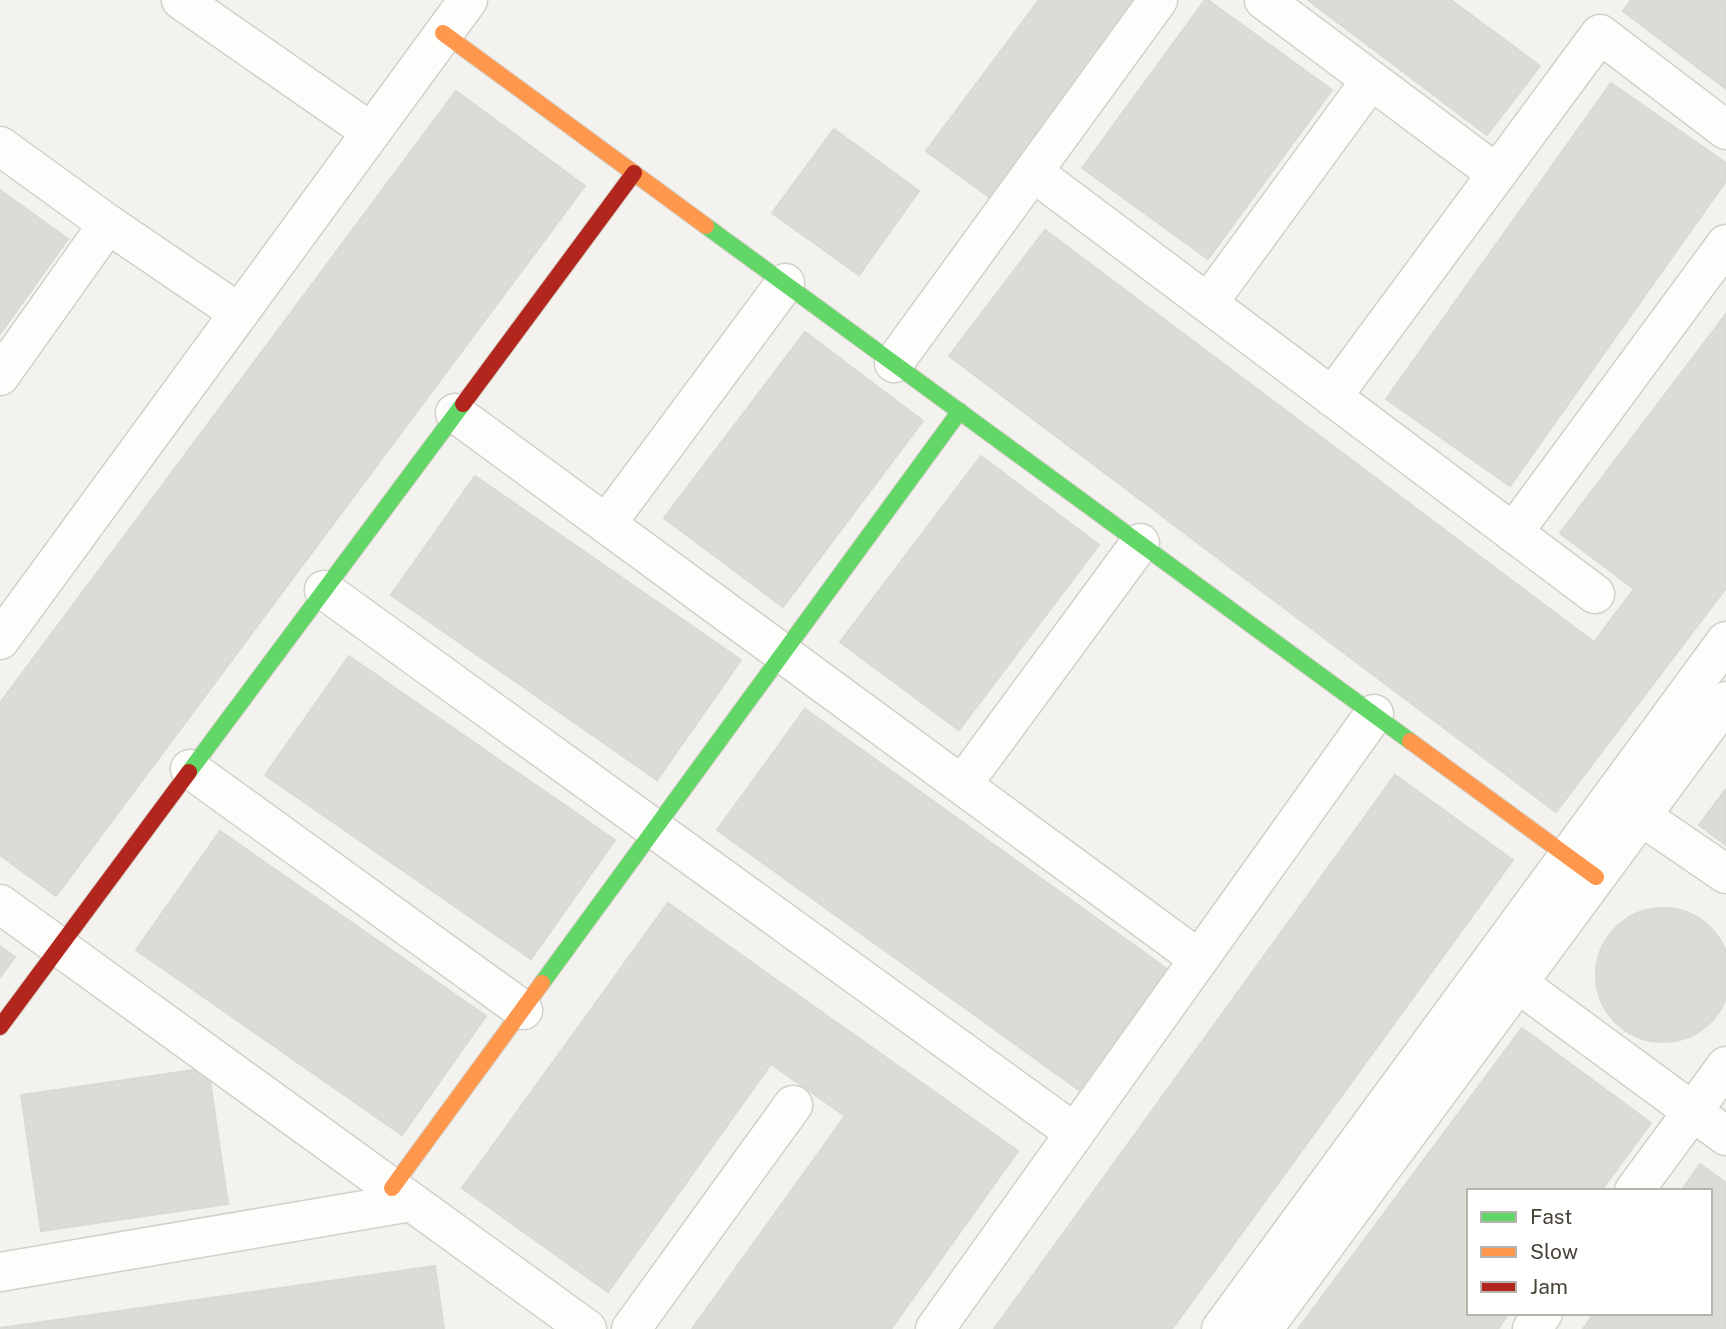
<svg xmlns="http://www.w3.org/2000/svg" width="1726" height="1329" viewBox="0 0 1726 1329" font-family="'Public Sans',sans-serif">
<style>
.building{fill:#dddbd6;stroke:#dbd9d4;stroke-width:2}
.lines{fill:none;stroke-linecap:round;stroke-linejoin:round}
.street-casing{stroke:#d1d0cb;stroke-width:41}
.fast-casing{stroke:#d2cfc5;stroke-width:18}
.slow-casing{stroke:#d2cfc5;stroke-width:18}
.jam-casing{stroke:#d2cfc5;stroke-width:18}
.street{stroke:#fdfdfc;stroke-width:38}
.fast{stroke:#63d668;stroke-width:16}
.slow{stroke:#ff974d;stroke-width:16}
.jam{stroke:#b3261e;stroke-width:16}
</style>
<rect width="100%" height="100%" fill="#f3f2ee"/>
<g class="building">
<polygon points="1039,0 1136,0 989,197 926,151"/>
<polygon points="1205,0 1208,0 1332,90 1208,259 1082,168"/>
<polygon points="1308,0 1451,0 1540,66 1487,135"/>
<polygon points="1631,0 1726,0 1726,89 1623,11"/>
<polygon points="1611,83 1726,163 1726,181 1510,486 1386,399"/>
<polygon points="456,91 585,186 56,896 0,855 0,703"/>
<polygon points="834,129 919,191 859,275 772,213"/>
<polygon points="0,190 68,239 0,334"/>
<polygon points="1045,230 1594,642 1634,589 1560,533 1726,314 1726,588 1556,812 949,356"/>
<polygon points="805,332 923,421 783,607 664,518"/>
<polygon points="981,456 1099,545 959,730 840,642"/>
<polygon points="475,476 741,660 657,780 391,595"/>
<polygon points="349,656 615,840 531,959 265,775"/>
<polygon points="805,709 1167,969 1079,1090 717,830"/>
<polygon points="1395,775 1513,860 1172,1329 994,1329"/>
<polygon points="1726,789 1726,845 1699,825"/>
<polygon points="220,831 486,1016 402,1135 136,950"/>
<polygon points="668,903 1018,1151 891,1329 692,1329 845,1116 771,1064 608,1292 462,1188"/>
<circle cx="1663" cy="975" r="67"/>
<polygon points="0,946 15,957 0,977"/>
<polygon points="1522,1028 1651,1123 1601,1191 1469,1191 1469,1313 1509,1313 1498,1329 1298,1329"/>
<polygon points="208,1068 228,1204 41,1231 21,1095"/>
<polygon points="1700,1164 1726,1183 1726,1329 1583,1329 1594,1313 1710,1313 1710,1191 1681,1191"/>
<polygon points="435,1266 444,1329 0,1329 0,1328"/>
</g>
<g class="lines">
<g class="street-casing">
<g id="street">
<polyline points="181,0 371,132"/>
<polyline points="1264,0 1497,174"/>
<polyline points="0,146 108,224 239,313"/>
<polyline points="1033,172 1595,594"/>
<polyline points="1208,303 1371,80"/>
<polyline points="894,363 1158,0"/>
<polyline points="0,376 108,224"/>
<polyline points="1332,397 1600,34 1726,130"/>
<polyline points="455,413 1199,959"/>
<polyline points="607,523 785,283"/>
<polyline points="1513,533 1726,244"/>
<polyline points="324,590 1075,1133"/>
<polyline points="0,640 468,0"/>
<polyline points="190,769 523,1010"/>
<polyline points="962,785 1140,543"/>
<polyline points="1641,816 1726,874"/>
<polyline points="0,904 587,1329"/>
<polyline points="1497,968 1726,1136"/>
<polyline points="1634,1191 1726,1066"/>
<polyline points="0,1272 411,1202"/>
<polyline points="631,1329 793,1105"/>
<polyline points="935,1329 1374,714"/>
<polyline points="1221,1329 1726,641"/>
<polyline points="1263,1329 1726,701"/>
<polyline points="1532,1329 1543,1313"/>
</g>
</g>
<g class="fast-casing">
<g id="fast">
<polyline points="706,226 1410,741"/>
<polyline points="189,772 463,404"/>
<polyline points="542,983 960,411"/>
</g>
</g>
<g class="slow-casing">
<g id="slow">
<polyline points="443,33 706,226"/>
<polyline points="1410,741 1596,877"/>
<polyline points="392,1188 542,983"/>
</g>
</g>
<g class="jam-casing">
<g id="jam">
<polyline points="463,404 634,173"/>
<polyline points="0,1027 189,772"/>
</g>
</g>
<use href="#street" class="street"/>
<use href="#fast" class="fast"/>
<use href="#slow" class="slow"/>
<use href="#jam" class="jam"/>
</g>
<rect x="1467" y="1189" width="245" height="126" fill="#ffffff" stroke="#b7b4b0" stroke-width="2"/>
<rect x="1481" y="1212" width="35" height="10" fill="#63d668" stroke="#b7b4b0" stroke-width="2"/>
<text x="1530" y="1224" font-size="21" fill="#4a4439">Fast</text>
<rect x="1481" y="1247" width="35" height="10" fill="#ff974d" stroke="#b7b4b0" stroke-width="2"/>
<text x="1530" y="1259" font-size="21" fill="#4a4439">Slow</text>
<rect x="1481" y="1282" width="35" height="10" fill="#b3261e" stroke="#b7b4b0" stroke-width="2"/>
<text x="1530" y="1294" font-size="21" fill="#4a4439">Jam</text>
</svg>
